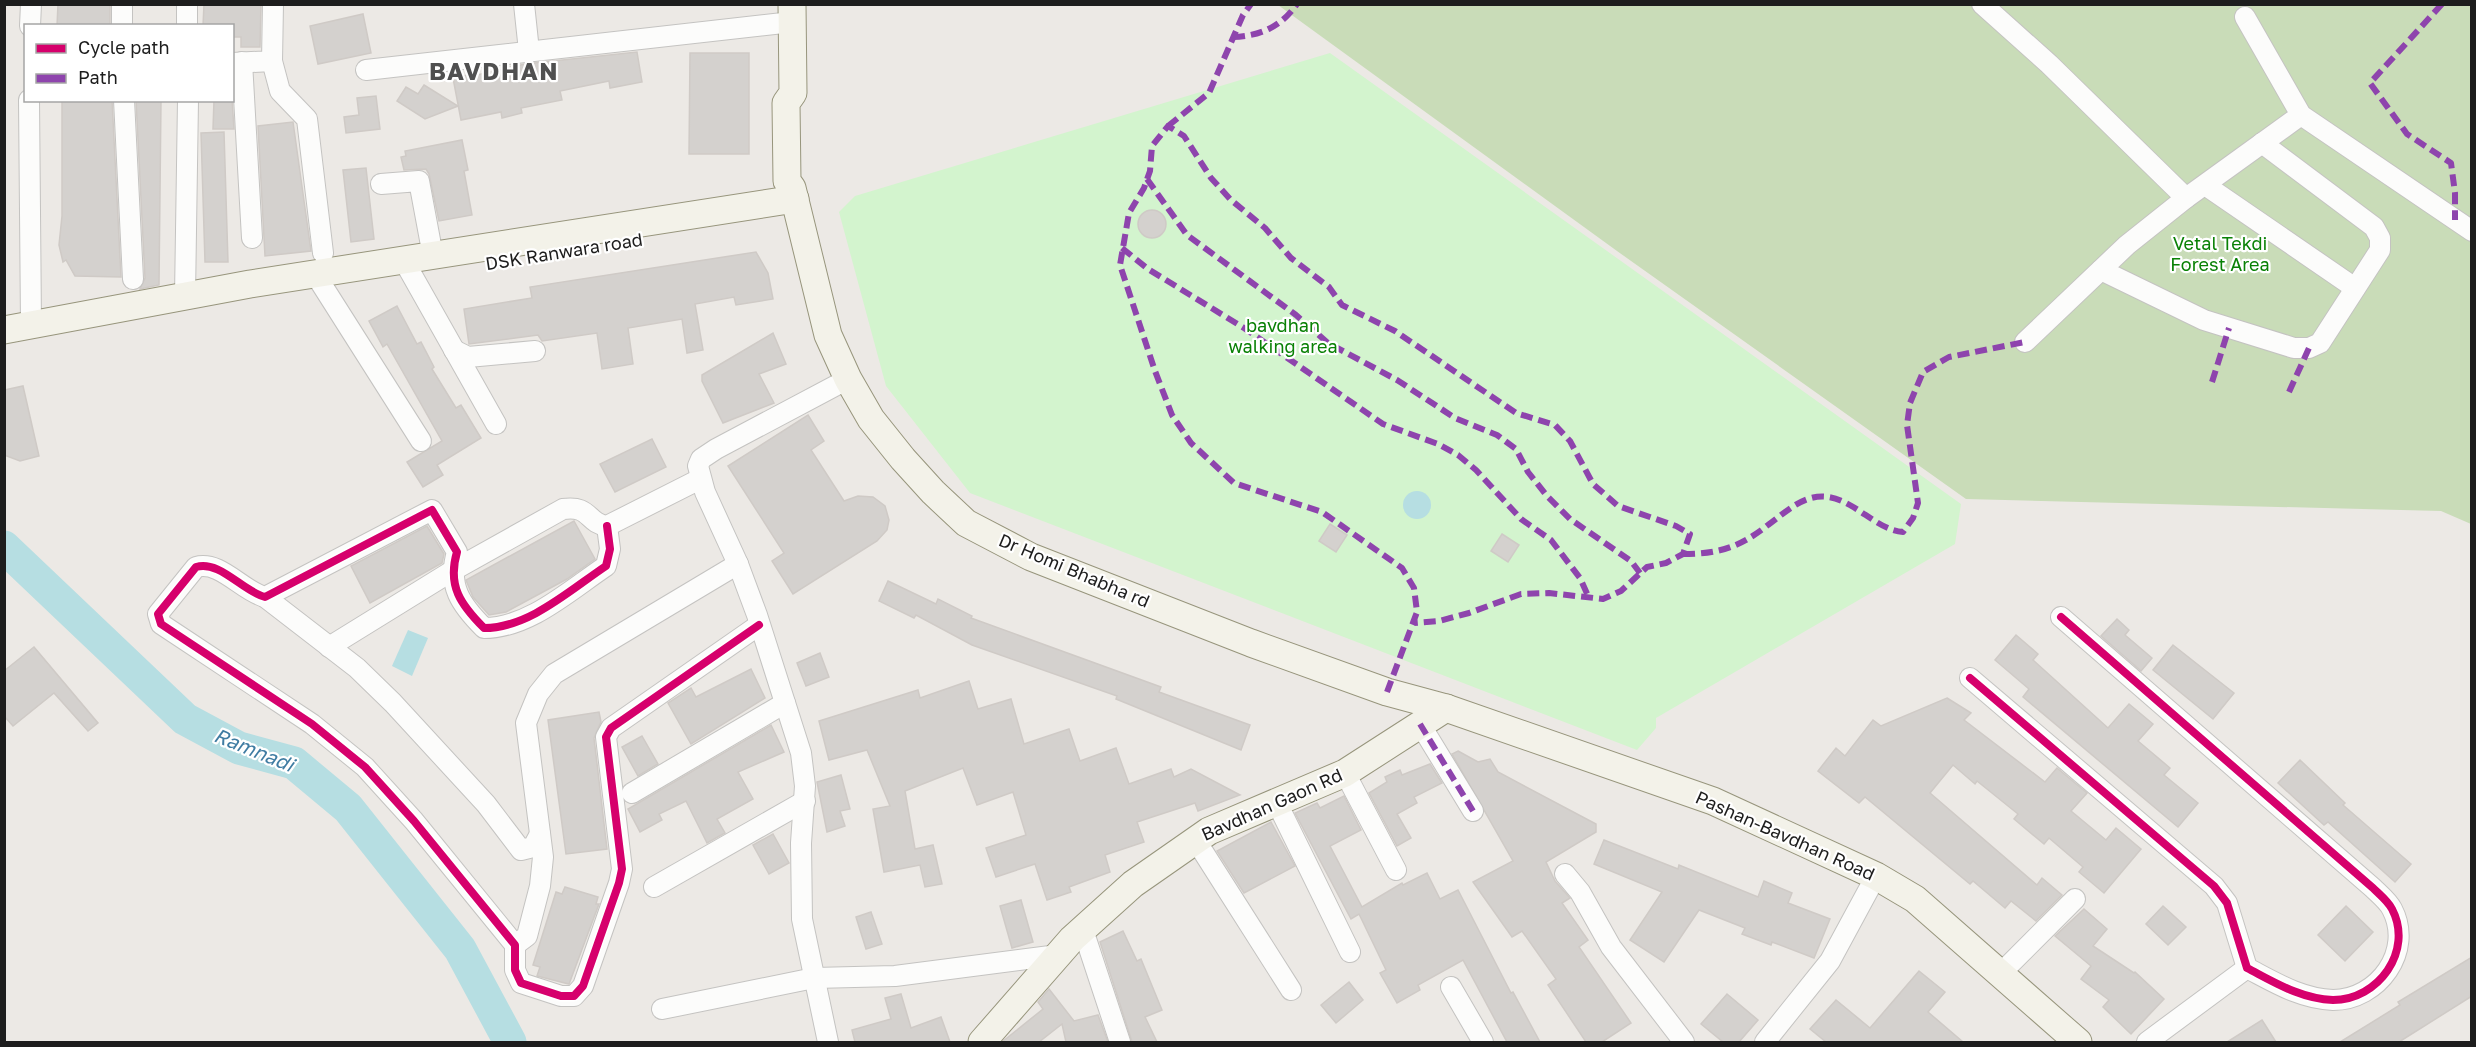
<svg xmlns="http://www.w3.org/2000/svg" width="2476" height="1047" viewBox="0 0 2476 1047" font-family="'Golos Text',sans-serif">
<style>
.forest{fill:#c9dcb8}
.park{fill:#d3f4ce}
.water{fill:#b6dee2}
.lines{fill:none;stroke-linecap:round;stroke-linejoin:round}
.river{stroke:#b6dee2;stroke-width:33}
.building{fill:#d4d1ce;stroke:#cfcac6;stroke-width:1.5}
.street-casing{stroke:#c4c3c1;stroke-width:22}
.secondary-casing{stroke:#97957c;stroke-width:29}
.street{stroke:#fcfcfb;stroke-width:20}
.secondary{stroke:#f3f2e9;stroke-width:27}
.quiet{stroke:#8e44ad;stroke-width:6;stroke-dasharray:12 6;stroke-linecap:butt}
.cycleway-casing{stroke:#fff;stroke-width:11}
.cycleway{stroke:#d6006c;stroke-width:8}
.labels{text-anchor:middle;stroke-width:4.5;stroke-linejoin:round;paint-order:stroke}
.park-label{font-size:18px;fill:#098105;stroke:#fff}
.street-label{font-size:18px;fill:#1d1d1d;stroke:#fff}
.water-label{font-size:20px;font-style:italic;fill:#3f7ca2;stroke:#fff}
.district-label{font-size:24px;font-weight:bold;letter-spacing:1.5px;fill:#505050;stroke:#fff}
</style>
<rect width="100%" height="100%" fill="#ece9e5"/>
<polygon class="forest" points="1278,5 2471,5 2471,524 2441,511 1966,499 1617,251"/>
<polygon class="park" points="1330,53 1961,504 1955,544 1656,718 1656,728 1637,750 970,493 886,386 839,212 855,196"/>
<g class="water">
<circle cx="1417" cy="505" r="14"/>
<polygon points="408,630 428,638 412,676 392,666"/>
</g>
<g class="lines">
<polyline class="river" points="4,547 185,719 239,748 294,763 348,808 460,949 510,1042"/>
</g>
<g class="building">
<polygon points="58,4 110,4 110,26 57,26"/>
<polygon points="204,4 261,4 260,47 241,47 241,37 232,37 232,26 203,26"/>
<polygon points="363,14 371,53 318,64 310,26"/>
<polygon points="637,52 642,82 610,88 609,81 560,91 562,100 521,108 522,113 502,118 501,112 461,120 453,78 468,75 468,77 525,64"/>
<polygon points="690,53 749,53 749,154 689,154"/>
<polygon points="424,85 458,106 425,119 397,101 406,87 418,94"/>
<polygon points="376,96 380,129 346,133 344,117 359,115 357,98"/>
<polygon points="62,100 112,100 121,277 75,276 66,260 63,262 59,245 62,216"/>
<polygon points="136,100 161,100 159,285 140,289 145,278"/>
<polygon points="214,100 232,100 234,129 213,129"/>
<polygon points="293,122 311,251 265,256 258,126"/>
<polygon points="224,132 228,262 205,262 201,133"/>
<polygon points="462,140 468,170 464,171 472,215 439,221 429,174 426,169 404,170 401,157 406,156 405,151"/>
<polygon points="366,168 374,239 351,242 343,170"/>
<circle cx="1152" cy="224" r="14"/>
<polygon points="756,252 768,273 773,299 736,305 734,297 695,304 703,350 687,353 682,319 628,328 633,364 602,369 597,333 542,341 538,335 469,344 464,309 532,298 530,287"/>
<polygon points="397,306 417,344 421,342 434,367 432,369 456,408 461,405 481,438 437,465 443,475 423,487 407,462 442,441 387,344 383,347 369,321"/>
<polygon points="773,333 786,364 759,374 774,403 723,423 702,381 702,375"/>
<polygon points="23,386 39,456 20,461 4,455 4,390"/>
<polygon points="808,415 824,441 811,450 844,501 858,496 873,497 885,506 889,520 887,530 877,541 793,594 772,561 784,553 728,466"/>
<polygon points="652,439 666,467 615,492 600,464"/>
<polygon points="574,521 595,559 567,579 506,612 489,615 473,597 466,580"/>
<polygon points="1330,524 1347,535 1336,552 1319,541"/>
<polygon points="427,526 444,554 442,563 370,603 351,566"/>
<polygon points="1502,534 1519,545 1508,562 1491,551"/>
<polygon points="888,581 936,604 938,599 972,616 971,618 1161,687 1159,692 1250,725 1241,750 1116,699 1117,696 972,645 916,615 914,618 879,601"/>
<polygon points="2117,619 2129,630 2125,635 2152,658 2141,671 2101,636"/>
<polygon points="2016,635 2038,654 2033,660 2108,728 2129,704 2153,724 2138,741 2170,768 2164,775 2198,803 2178,827 2023,697 2029,689 1995,660"/>
<polygon points="2173,645 2234,693 2213,719 2153,670"/>
<polygon points="34,647 98,723 88,731 54,693 13,726 4,716 4,671"/>
<polygon points="820,653 829,677 806,686 797,663"/>
<polygon points="751,669 765,698 691,744 668,703 691,688 696,697"/>
<polygon points="969,681 978,709 1011,699 1024,744 1069,729 1080,761 1116,748 1129,784 1171,769 1174,777 1191,769 1240,795 1198,811 1195,803 1137,822 1144,842 1105,855 1110,872 1069,887 1071,892 1047,900 1035,864 996,877 986,848 1026,835 1013,792 977,805 963,768 905,791 915,849 933,845 942,884 925,887 920,865 884,872 873,809 890,806 867,750 829,760 819,721 918,690 920,698"/>
<polygon points="1947,698 1971,713 1964,720 2045,782 2057,768 2087,793 2071,811 2106,840 2116,828 2141,849 2104,893 2079,872 2083,867 2049,838 2044,844 2014,819 2018,814 1977,781 1975,784 1953,765 1930,793 2037,885 2042,878 2062,895 2036,921 2011,901 2005,908 1973,881 1970,884 1865,797 1859,803 1818,771 1836,748 1845,756 1873,720 1881,726"/>
<polygon points="599,712 601,722 594,738 607,849 566,854 548,720"/>
<polygon points="771,725 784,752 738,772 753,799 717,819 725,833 707,843 686,801 659,814 662,820 640,832 628,809"/>
<polygon points="642,736 658,764 638,776 622,747"/>
<polygon points="1458,751 1478,762 1490,759 1498,772 1596,824 1596,832 1546,862 1555,881 1570,898 1562,903 1588,940 1579,947 1631,1023 1602,1042 1586,1042 1548,985 1556,979 1522,931 1512,937 1473,882 1513,861 1452,754"/>
<polygon points="2300,760 2345,803 2343,805 2411,864 2395,882 2328,822 2324,825 2278,783"/>
<polygon points="1430,764 1442,783 1414,797 1417,803 1397,814 1411,838 1397,846 1369,793 1387,782 1385,777 1400,770 1402,775"/>
<polygon points="841,775 850,809 840,811 845,826 827,832 817,782"/>
<polygon points="1344,796 1361,830 1330,846 1362,907 1402,883 1403,885 1427,873 1440,899 1458,890 1511,993 1513,992 1540,1042 1507,1042 1463,960 1418,985 1420,990 1397,1003 1380,973 1386,970 1359,914 1351,919 1295,813 1317,803 1320,808"/>
<polygon points="1271,822 1295,866 1244,893 1217,851"/>
<polygon points="773,834 789,863 769,874 753,845"/>
<polygon points="1604,840 1678,869 1679,865 1758,897 1764,881 1792,893 1788,903 1830,919 1814,958 1772,942 1771,945 1742,934 1745,928 1699,910 1664,962 1630,940 1662,892 1594,864"/>
<polygon points="565,887 598,897 596,904 599,904 569,984 537,976 540,967 533,965 556,892 562,894"/>
<polygon points="1021,900 1033,942 1012,948 1000,906"/>
<polygon points="2163,906 2186,927 2168,945 2146,924"/>
<polygon points="2346,906 2373,932 2345,961 2318,935"/>
<polygon points="2084,909 2107,929 2093,946 2134,973 2135,972 2164,999 2131,1034 2103,1007 2109,1000 2081,979 2091,966 2055,936"/>
<polygon points="871,912 882,944 866,949 856,917"/>
<polygon points="1123,931 1137,961 1141,959 1162,1010 1145,1017 1157,1042 1132,1042 1100,942"/>
<polygon points="2472,957 2472,996 2399,1042 2340,1042 2400,1005 2398,1002"/>
<polygon points="1919,971 1945,992 1928,1012 1963,1042 1826,1042 1810,1029 1836,1000 1870,1028"/>
<polygon points="1349,982 1363,1000 1336,1023 1321,1005"/>
<polygon points="1049,989 1074,1021 1098,1015 1108,1042 1066,1042 1062,1024 1039,1042 1002,1042 1043,1009 1038,1002"/>
<polygon points="901,994 911,1028 941,1017 950,1042 855,1042 852,1030 891,1019 885,998"/>
<polygon points="1727,994 1758,1020 1739,1042 1723,1042 1701,1024"/>
<polygon points="2262,1020 2276,1042 2227,1042"/>
</g>
<g class="lines">
<g class="street-casing">
<g id="street">
<polyline points="122,4 122,26"/>
<polyline points="187,4 187,26"/>
<polyline points="524,4 529,51"/>
<polyline points="1982,4 2049,64 2186,198 2301,115"/>
<polyline points="2245,17 2301,115 2472,231"/>
<polyline points="30,26 31,4"/>
<polyline points="272,61 280,91 307,119 323,253"/>
<polyline points="242,62 252,238"/>
<polyline points="232,63 272,61 273,4"/>
<polyline points="366,70 792,22"/>
<polyline points="29,100 31,324"/>
<polyline points="124,100 133,279"/>
<polyline points="381,184 419,181 433,256"/>
<polyline points="2205,185 2355,288"/>
<polyline points="404,261 496,424"/>
<polyline points="2101,270 2204,320 2294,348 2309,348 2320,343 2380,250 2380,238 2374,227 2262,143"/>
<polyline points="315,274 421,441"/>
<polyline points="185,296 188,100"/>
<polyline points="2025,342 2127,245 2186,198"/>
<polyline points="454,350 468,357 535,351"/>
<path d="M607,526L610,549L606,566C570,590 529,628 484,628C461,605 447,586 457,552L432,510L265,597C242,591 220,560 196,567L158,614L161,624L312,724L365,767L414,821L515,945V970L521,983L561,996H574L583,986L619,883L622,869L606,737L611,728L759,625"/>
<polyline points="265,597 357,668 393,703 486,804 521,850 533,847 540,834"/>
<path d="M329,647L452,571L563,509C591,505 586,523 607,526L700,479"/>
<path d="M1970,678L2214,886L2227,903L2247,968C2274,982 2301,999 2333,1000C2378,1000 2414,951 2392,909C2388,901 2379,894 2373,888L2061,617"/>
<polyline points="1420,724 1473,811"/>
<polyline points="1345,773 1396,870"/>
<polyline points="632,793 785,703"/>
<polyline points="1277,803 1350,952"/>
<polyline points="1195,839 1291,990"/>
<polyline points="1565,874 1580,892 1611,947 1684,1042"/>
<polyline points="654,887 805,801"/>
<polyline points="1083,930 1120,1042"/>
<polyline points="515,945 527,936 540,886 543,857 526,723 538,694 554,674 738,564"/>
<polyline points="1999,975 2075,899"/>
<polyline points="1451,987 1483,1042"/>
<polyline points="662,1009 814,978 895,976 1058,955"/>
<polyline points="828,1042 802,919 801,843 805,786 801,753 757,615 738,564 705,492 698,466 701,459 716,449 848,379"/>
<polyline points="1765,1042 1830,961 1876,876"/>
<polyline points="2147,1042 2247,968"/>
</g>
</g>
<g class="secondary-casing">
<g id="secondary">
<polyline points="792,4 793,93 786,103 787,181 792,188 828,335 848,379 871,419 903,459 933,492 966,523 1031,557 1251,643 1387,692 1446,708 1713,801 1876,876 1915,899 2078,1042"/>
<polyline points="4,330 250,284 795,199"/>
<polyline points="982,1042 1072,939 1133,884 1209,831 1345,773 1446,708"/>
</g>
</g>
<use href="#street" class="street"/>
<use href="#secondary" class="secondary"/>
<g class="quiet">
<polyline points="2442,4 2370,83 2407,134 2451,163 2455,193 2455,220"/>
<path d="M1233,37C1260,36 1281,27 1297,4"/>
<polyline points="1168,126 1209,93 1243,15 1251,4"/>
<polyline points="1147,179 1187,235 1296,315 1328,343 1397,380 1455,418 1497,435 1516,449 1528,472 1547,496 1570,519 1631,561 1640,573"/>
<polyline points="1122,248 1148,269 1244,328 1383,424 1438,444 1458,455 1476,470 1521,519 1551,540 1580,578 1589,598"/>
<polyline points="2212,382 2229,328"/>
<polyline points="2289,392 2309,348"/>
<path d="M1683,554C1719,554 1740,547 1768,525C1782,515 1794,503 1811,498C1847,488 1872,530 1903,532L1913,518L1918,503L1907,425L1910,403L1923,372L1949,357L2025,342"/>
<polyline points="1387,692 1417,612 1414,588 1402,568 1322,512 1234,483 1191,443 1172,415 1155,371 1120,265 1129,213 1144,188 1150,171 1152,146 1168,126 1184,136 1211,178 1231,200 1265,228 1291,258 1329,287 1342,305 1395,331 1516,413 1555,425 1570,441 1593,484 1618,506 1676,526 1690,534 1683,554 1666,563 1647,567 1621,591 1603,599 1549,593 1521,594 1469,613 1439,621 1414,623"/>
<polyline points="1420,724 1473,811"/>
</g>
<g class="cycleway-casing">
<g id="cycleway">
<path d="M607,526L610,549L606,566C570,590 529,628 484,628C461,605 447,586 457,552L432,510L265,597C242,591 220,560 196,567L158,614L161,624L312,724L365,767L414,821L515,945V970L521,983L561,996H574L583,986L619,883L622,869L606,737L611,728L759,625"/>
<path d="M1970,678L2214,886L2227,903L2247,968C2274,982 2301,999 2333,1000C2378,1000 2414,951 2392,909C2388,901 2379,894 2373,888L2061,617"/>
</g>
</g>
<use href="#cycleway" class="cycleway"/>
</g>
<g class="labels">
<g class="park-label">
<text x="2220" y="250">Vetal Tekdi<tspan x="2220" dy="21">Forest Area</tspan></text>
<text x="1283" y="332">bavdhan<tspan x="1283" dy="21">walking area</tspan></text>
</g>
<g class="street-label">
<text transform="translate(564 252) rotate(-9)" y="6">DSK Ranwara road</text>
<text transform="translate(1074 571) rotate(23)" y="6">Dr Homi Bhabha rd</text>
<text transform="translate(1272 805) rotate(-24)" y="6">Bavdhan Gaon Rd</text>
<text transform="translate(1785 836) rotate(24)" y="6">Pashan-Bavdhan Road</text>
</g>
<g class="water-label">
<text transform="translate(254 750) rotate(22)" y="7">Ramnadi</text>
</g>
<g class="district-label">
<text x="494" y="80">BAVDHAN</text>
</g>
</g>
<rect width="2476" height="1047" fill="none" stroke="#1d1d1d" stroke-width="12"/>
<rect x="24" y="24" width="210" height="78" fill="#ffffff" stroke="#a5a5a5" stroke-width="1.5"/>
<rect x="36" y="44" width="30" height="9" fill="#d6006c" stroke="#a5a5a5" stroke-width="1.5"/>
<text x="78" y="54" font-size="18" fill="#1d1d1d">Cycle path</text>
<rect x="36" y="74" width="30" height="9" fill="#8e44ad" stroke="#a5a5a5" stroke-width="1.5"/>
<text x="78" y="84" font-size="18" fill="#1d1d1d">Path</text>
</svg>
